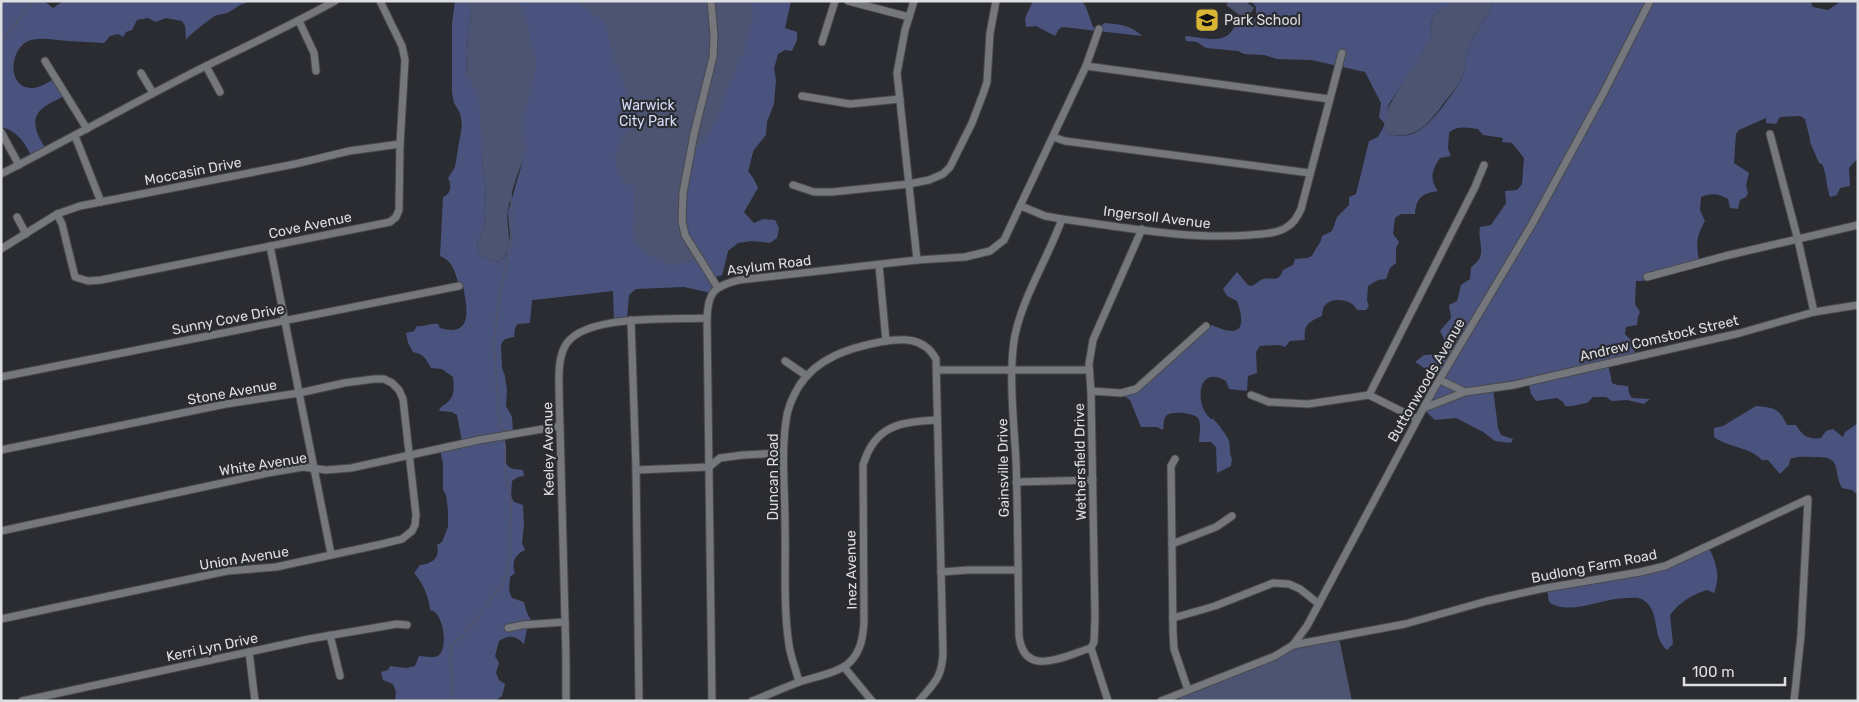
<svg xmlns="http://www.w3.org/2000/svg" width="1859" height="702" viewBox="0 0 1859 702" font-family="Rubik,sans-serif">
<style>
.green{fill:#4c5471}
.forest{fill:#49537d}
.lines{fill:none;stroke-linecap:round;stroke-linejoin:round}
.stream{stroke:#4f536e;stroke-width:2}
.minor-casing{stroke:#48494d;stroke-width:9}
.minor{stroke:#75777d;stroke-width:7}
.labels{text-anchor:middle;stroke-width:4.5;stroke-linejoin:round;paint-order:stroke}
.poi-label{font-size:14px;fill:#dddee2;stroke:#2b2c31;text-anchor:start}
.park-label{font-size:14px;fill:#d4dcf9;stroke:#2b2c31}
.street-label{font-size:14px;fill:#dddee2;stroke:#2b2c31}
</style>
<rect width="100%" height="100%" fill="#2b2c31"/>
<g class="green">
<path d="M468,1H791L722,275L704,280L532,300L524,158C517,174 511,193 508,210C505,229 516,245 500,262L492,261L479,254L477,246L484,226L486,191L482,162L480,134L466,74L468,31L471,14Z"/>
<polygon points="1229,1 1245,1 1254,8 1246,20 1226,5"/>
<path d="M1453,1H1494C1487,19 1473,34 1467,53C1465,60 1466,68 1463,75C1459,86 1450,95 1443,104C1427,126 1416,140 1387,134C1386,130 1384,126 1384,122C1385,104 1422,55 1432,36L1430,29L1433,16Z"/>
<polygon points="1300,637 1321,640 1339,638 1352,701 1180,701 1179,694 1274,656"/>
</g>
<g class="forest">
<path d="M1,1H44L53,8L63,1H246V3C237,5 236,9 229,12C225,14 221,14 217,15C213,16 188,36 186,40L185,26L182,21L166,18L156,22L148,18L137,20L132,30L126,32L123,37L118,34L110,36L104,43C92,42 81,42 69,41C55,40 44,37 31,40C9,46 6,89 32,88C41,88 49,81 57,78L68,94C54,102 31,108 36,128C37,136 43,143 46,150L32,157C24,142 19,132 1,127Z"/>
<path d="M455,1L469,2L471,14L468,31L466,74L474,86L480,106L482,162L486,191L484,226L477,246L479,254L492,261L500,262L506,255L510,236L508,212L525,153L523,118L531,92L536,63L526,17L519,1H575L598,17L607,27L614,62L622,76L629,102L636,109L637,126L626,131C614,156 612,155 623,182L634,187L633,234L638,246L656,259L673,265L700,260L686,232L682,204L693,151L704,142L719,115L727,89L742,56L751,28L753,10L751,1H791L785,28L797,32V40L792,51L785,50L778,54L774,68L776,80L774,104L767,122L766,135L753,151L748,171L754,179L758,188L744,212L754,223L763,219L775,220L779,228L777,238L770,243L752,241L738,243L728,251L722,275L712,278L717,287L711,293L684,287L636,289L629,295L627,319L614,321L613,291L532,300L530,323L518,324L515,328L514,337L505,339L501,344L502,368L505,376L507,390L506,406L512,417L513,431L504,435L506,462C508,470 516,469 523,470L524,476L518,477L512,481L511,497L514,502L523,505L524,524L522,543L525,550C515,554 511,563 515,573L510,577L509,591L512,598L524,602L526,610L530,619L543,623L527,629L524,644C516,635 508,635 499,641L495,656L499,663L496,673L499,680L505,684L502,696L495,701H395L396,692L393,684L383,680L381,672L388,670L390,666L406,668L415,666L419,656C424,656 434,659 439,655C448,648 444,612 430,610C429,597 423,583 414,573L420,565C431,564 441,558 437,545L442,542L448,527V511L446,495L443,490V464L440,449L462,442L457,415L452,412L439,411C441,405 444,406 448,402C455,395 454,386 453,377L442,369L431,368C426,359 424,354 413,352L408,343L406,333L414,331L417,326C425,327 430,323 438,324L440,328C474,338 467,307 463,286L459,285C455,272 453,261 440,256L443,197C451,194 452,185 448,178L455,167L462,125L460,113L454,103L452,92V23Z"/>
<path d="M1033,1H1082L1086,7L1093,27L1099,29L1104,23C1120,24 1130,25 1142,36L1063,27L1059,29L1055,36L1036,26L1026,27L1025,18Z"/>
<path d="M1251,1H1453L1433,16L1430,29L1432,37L1389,104L1384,122L1387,134C1416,141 1427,126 1444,105C1451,95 1459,86 1463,75C1466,68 1465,60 1467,53C1473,34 1487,19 1494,1H1810L1813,7L1828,10L1841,1H1858V158L1849,168L1850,186L1840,188L1837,195L1830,197C1826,186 1827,174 1822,164L1819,163L1810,142V139L1805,119L1800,116L1780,117L1776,124L1766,123V118L1739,130L1736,134L1734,163L1749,173L1746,186L1748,193L1746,197L1740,200L1738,209L1730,208L1728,199C1718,193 1712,193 1701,197L1700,210L1705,221C1696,237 1696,243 1699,261L1651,274L1643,281H1636L1635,304L1640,312L1638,317L1637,325L1626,327L1625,334L1631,340L1636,355L1608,364L1612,383L1617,385L1628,386L1629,393L1632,398L1650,399L1644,404L1627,400L1612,401L1606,397H1593L1587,403C1579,404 1573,407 1565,406L1563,402L1557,398L1536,401L1531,394L1528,381L1493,388L1498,428L1501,435L1513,439L1511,443L1495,441L1483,432L1456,418L1435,420L1423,409L1439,378C1429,373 1424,367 1415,362L1424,355L1440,354L1446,343L1440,331L1451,318L1449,305L1457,301L1461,285L1470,279L1471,267C1489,255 1477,243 1480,227L1491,225L1506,203L1505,191L1517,190L1522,184L1524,158L1512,143L1502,142L1503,138L1483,135L1478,129C1468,128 1457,125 1449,133L1448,149L1451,156L1440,158C1432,170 1429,179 1438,191C1422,193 1416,198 1415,214H1401L1395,218L1393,234L1399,242L1396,248V263L1390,268L1386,279L1378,280L1368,286L1367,300L1369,306L1366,310H1357C1352,298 1329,296 1323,308C1323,309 1322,314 1322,316C1309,322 1303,324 1305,340L1290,341L1285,347L1279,345L1260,346L1256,352L1257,373L1248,376L1247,391L1229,389L1226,381C1197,364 1195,404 1209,417C1214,423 1210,415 1215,421C1217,422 1226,435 1227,437C1232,443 1228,452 1232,459L1231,466L1217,473L1216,447L1211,442H1199C1199,435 1202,424 1198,418C1193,413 1172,411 1167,415C1163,418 1164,425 1163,430L1157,427H1141L1130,400L1121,394L1136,389L1212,325C1240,338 1247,329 1237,301L1227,296L1223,289L1237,272L1248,285L1252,286C1255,284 1260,280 1263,279C1272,277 1279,283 1283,270L1293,265L1295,259L1307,258L1312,256C1315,248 1321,244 1322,236L1332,231L1337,217L1349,205V197L1356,194L1369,141L1378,137L1385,124L1379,117L1381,103L1365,72L1311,60L1277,59L1264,55L1244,54L1238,51L1206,48L1197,42L1186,41L1185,37L1186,36C1202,37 1226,46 1234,27C1235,24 1236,22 1237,19L1244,25L1252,24L1256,17V7Z"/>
<path d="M1756,406C1773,407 1780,409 1787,425H1796C1802,435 1808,440 1821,438L1826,431L1833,429L1843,437L1845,432L1858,423V495L1852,490L1842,488C1832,470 1844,456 1814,457C1805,457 1798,456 1790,459L1789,465L1780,474L1768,460H1762C1748,446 1729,448 1714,437V428L1723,426Z"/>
<path d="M1708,546C1716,562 1721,576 1714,593L1707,590C1691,595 1680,602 1670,615L1673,644L1667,650C1651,637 1661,610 1643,600C1639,597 1633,598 1628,598C1604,597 1569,617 1549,602L1547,588L1663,566Z"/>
</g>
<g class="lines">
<g class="stream">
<polyline points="1,43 33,1"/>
<path d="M452,701C453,682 448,663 452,644L463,636L503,583L508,569L510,554L511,499L505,472V445L499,417L494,343L499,298L511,242L512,214L510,183L503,127L506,79L505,66L491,13L493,1"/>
</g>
<g class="minor-casing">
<g id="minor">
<polyline points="711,1 714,36 713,57 694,134 683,193 682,221 685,235 718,288"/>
<polyline points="848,1 909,17"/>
<polyline points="914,1 905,30 897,73 917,260"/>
<polyline points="299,21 314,53 316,71"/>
<polyline points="822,42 835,1"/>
<polyline points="45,61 87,129"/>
<polyline points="206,66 220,92"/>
<polyline points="1086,66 1329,99"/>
<polyline points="141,73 153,93"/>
<polyline points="802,96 850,104 900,99"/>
<polyline points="1,132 19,165"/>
<polyline points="1770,134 1798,240 1814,312"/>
<polyline points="75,136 101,202"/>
<polyline points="1053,137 1065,141 1310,173"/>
<path d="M1,174C65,141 128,106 192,73C240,49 288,27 335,1"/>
<polyline points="793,185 814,192 832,192 909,184 929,180 943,174 950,167 972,123 983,94 987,82 990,33 996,1"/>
<path d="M1021,206L1045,216L1062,219C1124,227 1188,240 1250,235C1261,234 1277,234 1287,227C1294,223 1298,216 1301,209L1342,53"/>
<polyline points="57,214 62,224 75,277 88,281 101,280 390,222 396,217 399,210 400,144 405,60 402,46 380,1"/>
<polyline points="17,217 26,234"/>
<path d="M1062,219C1048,258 1024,294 1015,335C1008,372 1014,423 1016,461C1018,519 1018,577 1019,636C1024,679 1064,656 1091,648"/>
<polyline points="270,246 331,554"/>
<polyline points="1,249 57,214 80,206 295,164 349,151 400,144"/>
<polyline points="879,265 886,341"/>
<polyline points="1647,277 1725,256 1858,225"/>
<polyline points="631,320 636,470 639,701"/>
<polyline points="785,361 807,376"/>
<polyline points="937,370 1089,370"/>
<polyline points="1,377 459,286"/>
<polyline points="1440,380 1465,392"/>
<polyline points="1091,391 1121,393 1136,389 1206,326"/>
<polyline points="1251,395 1269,402 1308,404 1369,395 1417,419"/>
<polyline points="1369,395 1475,187 1484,165"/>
<polyline points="1424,408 1465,392 1514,385 1740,333 1814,312 1858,305"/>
<polyline points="1,450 226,404 299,393 344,383 374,379 384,379 392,383 399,390 403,399 416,515 415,525 412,531 402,539 382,544 276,567 227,571 1,619"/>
<polyline points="1175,459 1171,466 1173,632 1174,649 1188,690"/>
<polyline points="636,470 709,467 720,458 743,455 783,453"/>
<polyline points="1016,482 1093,480"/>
<polyline points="1,531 268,473 303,467 326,470 351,468 479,440 560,426"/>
<polyline points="1172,544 1216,527 1232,516"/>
<polyline points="941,572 968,570 1018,570"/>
<polyline points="1173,618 1215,606 1273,583 1289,584 1300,589 1319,604"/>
<polyline points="508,628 522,625 565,622"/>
<polyline points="330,635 340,676"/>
<polyline points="1293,645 1405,624 1487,601 1540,589 1640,572 1665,566 1808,499 1801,635 1794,701"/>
<polyline points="249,652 255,701"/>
<polyline points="844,667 872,701"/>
<path d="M799,682C796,670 791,658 789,645C783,606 786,564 785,524C785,490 781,455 786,421C787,410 793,396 799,386C817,358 849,348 880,342C903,338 924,337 936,359L943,653C942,678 934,683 919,701"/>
<polyline points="22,701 309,639 397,624 407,625"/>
<path d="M566,701V658L559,390C559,377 558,361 564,348C579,313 674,320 707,318"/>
<path d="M712,701L707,318C708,292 714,286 739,280L917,260L965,257L990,251L1004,240L1086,66L1099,29"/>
<path d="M752,701C768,695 783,688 799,682C814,677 839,673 850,662C861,651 863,637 864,622L863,465C875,425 900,422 937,420"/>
<polyline points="1108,701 1091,648 1094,642 1095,618 1091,391 1089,364 1093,340 1142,229"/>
<polyline points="1161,701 1275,656 1293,645 1307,626 1432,392 1531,226 1604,92 1650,1"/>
</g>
</g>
<use href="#minor" class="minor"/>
</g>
<defs>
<g id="school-square" transform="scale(1.25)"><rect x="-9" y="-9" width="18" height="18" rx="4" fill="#d7b434" stroke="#2b2c31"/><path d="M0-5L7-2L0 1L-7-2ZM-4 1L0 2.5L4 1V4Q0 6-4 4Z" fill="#111"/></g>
</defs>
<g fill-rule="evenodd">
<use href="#school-square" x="1207" y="20"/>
</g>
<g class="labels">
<g class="poi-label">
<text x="1224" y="25">Park School</text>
</g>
<g class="park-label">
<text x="648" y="110">Warwick<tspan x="648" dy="16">City Park</tspan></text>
</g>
<g class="street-label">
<text transform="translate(193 171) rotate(-11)" y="5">Moccasin Drive</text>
<text transform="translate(1157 217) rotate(7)" y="5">Ingersoll Avenue</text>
<text transform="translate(310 225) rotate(-12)" y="5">Cove Avenue</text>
<text transform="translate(769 265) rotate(-7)" y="5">Asylum Road</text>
<text transform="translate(228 319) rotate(-11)" y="5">Sunny Cove Drive</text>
<text transform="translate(1659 338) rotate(-13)" y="5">Andrew Comstock Street</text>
<text transform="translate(1426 380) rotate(-60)" y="5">Buttonwoods Avenue</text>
<text transform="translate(232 392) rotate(-10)" y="5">Stone Avenue</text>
<text transform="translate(548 449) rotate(-91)" y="5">Keeley Avenue</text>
<text transform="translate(1080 462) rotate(-91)" y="5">Wethersfield Drive</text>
<text transform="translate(263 464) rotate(-9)" y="5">White Avenue</text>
<text transform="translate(1003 468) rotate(-91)" y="5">Gainsville Drive</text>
<text transform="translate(773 477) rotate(-90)" y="5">Duncan Road</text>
<text transform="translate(244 558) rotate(-9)" y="5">Union Avenue</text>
<text transform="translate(1594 566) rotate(-11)" y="5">Budlong Farm Road</text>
<text transform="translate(851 570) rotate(-91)" y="5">Inez Avenue</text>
<text transform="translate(212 647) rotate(-12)" y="5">Kerri Lyn Drive</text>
</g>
</g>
<rect width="1859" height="702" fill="none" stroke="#dddee2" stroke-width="5"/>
<path d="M1684 677v8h101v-8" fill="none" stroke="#dddee2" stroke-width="2.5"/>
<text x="1692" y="677" font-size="15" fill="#dddee2" stroke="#2b2c31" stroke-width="4" paint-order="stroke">100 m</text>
</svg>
